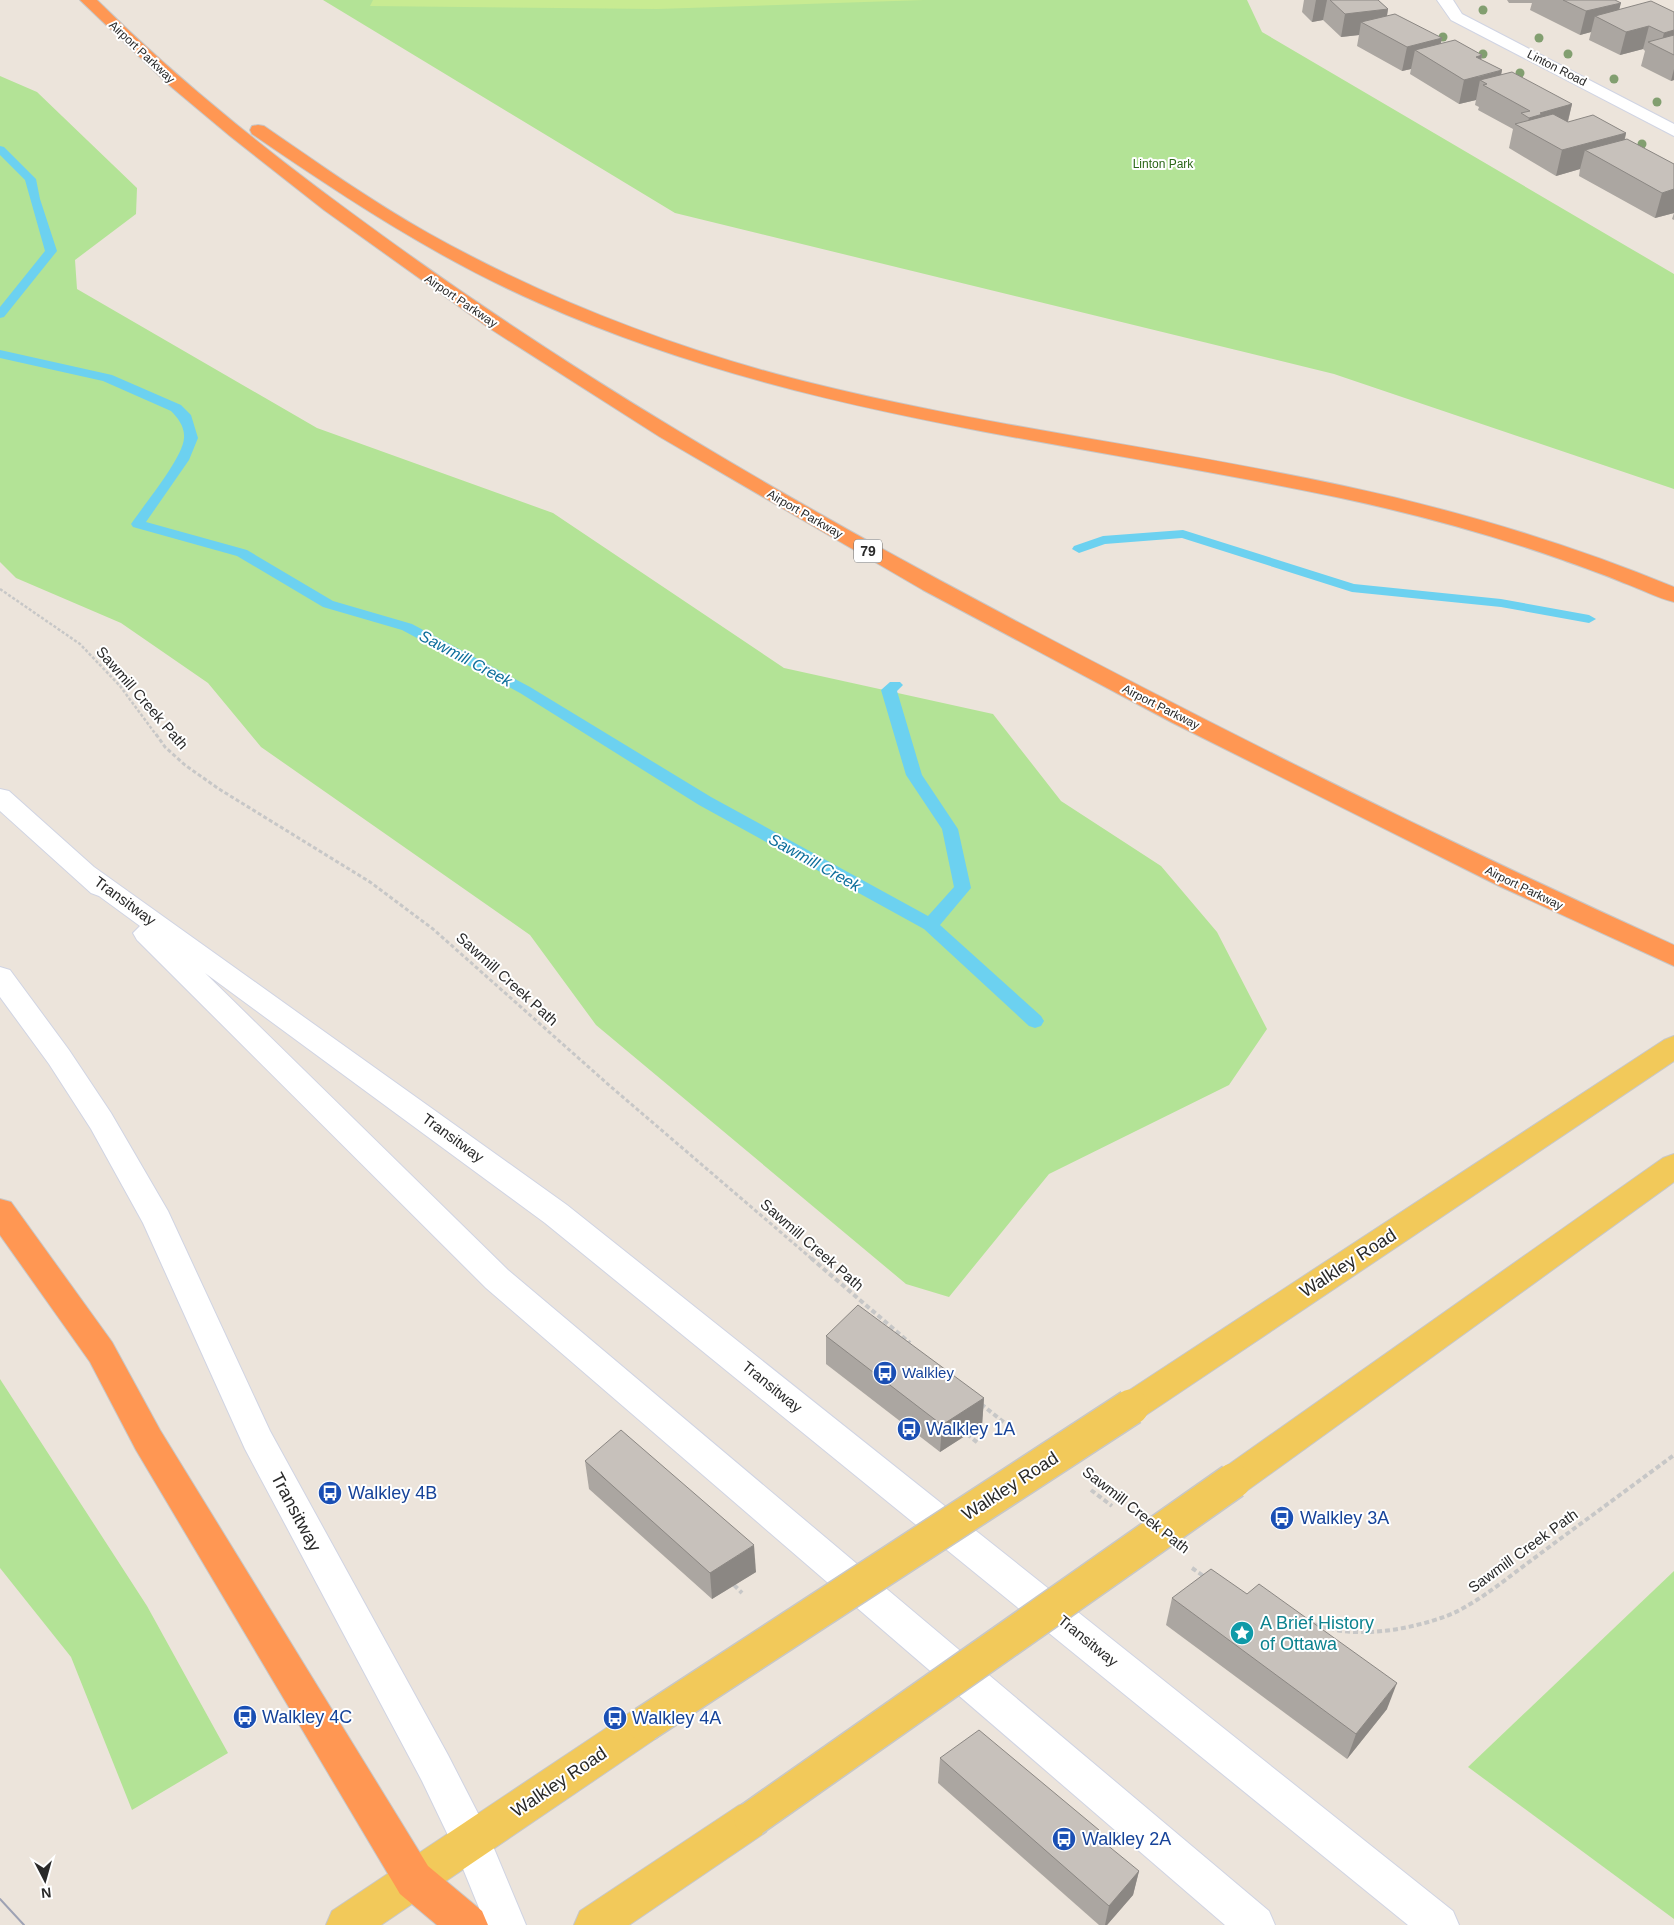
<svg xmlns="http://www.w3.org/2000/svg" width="1674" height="1925" viewBox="0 0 1674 1925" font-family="Arial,sans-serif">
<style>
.green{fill:#b3e396}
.pitch{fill:#c8eb92}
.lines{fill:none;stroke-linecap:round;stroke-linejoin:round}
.stream{fill:#6cd1f0;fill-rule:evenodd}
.minor-casing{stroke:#d0d4e3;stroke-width:2}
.major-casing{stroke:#c7c7c7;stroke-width:2}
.highway-casing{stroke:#c7c7c7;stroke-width:2}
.path-far2{stroke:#c7c7c7;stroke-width:2.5;stroke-dasharray:3 2;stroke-linecap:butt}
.path-far1{stroke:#c7c7c7;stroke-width:3;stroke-dasharray:4 2.5;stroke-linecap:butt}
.path{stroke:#c7c7c7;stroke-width:4;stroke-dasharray:5 3;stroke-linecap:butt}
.minor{fill:#fff;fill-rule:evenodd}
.major{fill:#f2c95a;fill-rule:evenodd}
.highway{fill:#ff9753;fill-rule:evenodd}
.tram{stroke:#9ea2b4;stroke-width:2}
.major-bridge-casing{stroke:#c7c7c7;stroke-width:38;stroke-linecap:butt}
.major-bridge{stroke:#f2c95a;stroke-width:35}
.tree{fill:#829f70}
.wall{fill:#aba6a1}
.shaded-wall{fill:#8b8783}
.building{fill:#c7c1bb;stroke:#8b8783}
.labels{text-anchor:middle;stroke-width:4;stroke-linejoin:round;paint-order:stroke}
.far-street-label{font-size:12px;fill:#292929;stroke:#fff}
.far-park-label{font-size:12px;fill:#2c6719;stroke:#fff}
.shield{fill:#fff;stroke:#696969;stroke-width:1}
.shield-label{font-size:14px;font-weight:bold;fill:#292929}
.street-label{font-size:15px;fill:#292929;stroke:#fff}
.transit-label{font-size:15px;fill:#164399;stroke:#fff;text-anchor:start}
.water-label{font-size:16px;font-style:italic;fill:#0c6e9b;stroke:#fff}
.near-street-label{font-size:18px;fill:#292929;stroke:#fff}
.near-transit-label{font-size:18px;fill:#164399;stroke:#fff;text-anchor:start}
.near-culture-label{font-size:18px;fill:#0d838f;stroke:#fff;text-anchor:start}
</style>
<rect width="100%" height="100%" fill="#ece4db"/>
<g class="green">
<polygon points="323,0 1247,0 1262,32 1674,274 1674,489 1334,374 675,213"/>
<polygon points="0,76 37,92 137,188 136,214 75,260 77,289 317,428 553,513 784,668 993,714 1061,801 1161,866 1217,932 1267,1029 1229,1085 1049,1174 949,1297 906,1284 596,1025 530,935 261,747 208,683 121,623 16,578 0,562"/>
<polygon points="0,1379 147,1606 228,1753 132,1810 71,1657 0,1568"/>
<polygon points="1674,1571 1674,1919 1468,1767"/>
</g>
<polygon class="pitch" points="373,0 924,0 657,9 370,6"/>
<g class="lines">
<g class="stream">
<polygon points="0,146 4,147 36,179 40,199 57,251 4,317 0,318 0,307 45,251 25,180 0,155"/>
<path d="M0,350L112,375L181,405L191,415L198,438L189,460L146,522L247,550L333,601L412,624L530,687L711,797L928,916L954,887L942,829L906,775L881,690L890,682H900L903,685L897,691L922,775L958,829L971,888L940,925L1041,1016L1044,1021L1041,1026L1035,1028L1029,1026L924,929L699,805L520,693L402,630L323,607L237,556L133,527L131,524C143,506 183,458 184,438C185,427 178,418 171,411L103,381L0,358Z"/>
<polygon points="1183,530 1354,584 1501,599 1589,615 1596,619 1589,623 1501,607 1352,592 1182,538 1105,544 1079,553 1072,549 1074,546 1103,536"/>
</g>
<g class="minor-casing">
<g id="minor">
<polygon points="1437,0 1453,0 1462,14 1674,124 1674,136 1451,20"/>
<polygon points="0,789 9,791 94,867 567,1205 1453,1911 1459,1925 1408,1925 545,1223 205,973 508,1270 1269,1911 1275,1925 1225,1925 486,1288 137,940 133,933 140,926 99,896 91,893 0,811"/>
<polygon points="0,967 10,970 69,1050 111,1113 168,1211 270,1431 448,1755 485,1827 526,1925 486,1925 457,1854 422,1781 245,1449 143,1223 91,1129 49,1064 0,997"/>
</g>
</g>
<g class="major-casing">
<g id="major">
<polygon points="1674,1036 1674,1061 1143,1417 1131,1421 1119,1417 1114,1407 1119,1397 1664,1040"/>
<polygon points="1674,1154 1674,1182 1245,1492 1233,1496 1221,1492 1216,1481 1221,1470 1663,1158"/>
<polygon points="645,1706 658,1711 664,1724 658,1737 381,1925 326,1925 332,1911 632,1711"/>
<polygon points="752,1800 766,1806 771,1819 766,1832 629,1925 574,1925 580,1911 738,1806"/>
</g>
</g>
<g class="highway-casing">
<g id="highway">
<path d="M80,0H97C185,87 282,163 383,236C573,374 776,493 984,604C1210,725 1440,839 1674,945V966L1499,886L1173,723L923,590L660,437L489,328L324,210L230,136L169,85Z"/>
<path d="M258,125L264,126C318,163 371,201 428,233C537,294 655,341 776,374C962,424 1155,445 1344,486C1456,510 1567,543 1674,587V602C1657,598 1641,589 1624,583C1603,574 1582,567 1560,559C1489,534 1415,514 1341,498C1068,440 798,418 539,303C436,258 344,197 252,134L250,130L252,126Z"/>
<polygon points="0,1199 11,1202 112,1342 160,1430 428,1866 482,1911 488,1925 437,1925 400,1894 136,1450 90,1362 0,1235"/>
</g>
</g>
<polyline class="path-far2" points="0,589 80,644 120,686 157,736"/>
<polyline class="path-far1" points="156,734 165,747 185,765 219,789 370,882 433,929 610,1086 812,1259"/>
<g class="path">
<polyline points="811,1258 910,1343"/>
<polyline points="981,1404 1011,1428"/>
<polyline points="967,1434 979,1444"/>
<polyline points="1091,1490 1112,1506"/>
<polyline points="1192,1568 1205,1577"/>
<polyline points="734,1585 742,1593"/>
<path d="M1314,1624C1353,1639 1402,1631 1441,1618C1472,1608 1507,1578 1533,1559C1580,1524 1627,1490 1674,1455"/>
</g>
<use href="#minor" class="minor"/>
<use href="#major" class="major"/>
<use href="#highway" class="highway"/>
<polyline class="tram" points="0,1899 24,1925"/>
<g class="major-bridge-casing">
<g id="major-bridge">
<polyline points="645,1724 1131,1407"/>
<polyline points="752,1819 1233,1481"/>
</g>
</g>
<use href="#major-bridge" class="major-bridge"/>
</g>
<g class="tree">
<circle cx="1483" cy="10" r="4.5"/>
<circle cx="1443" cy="37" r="4.5"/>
<circle cx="1539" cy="38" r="4.5"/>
<circle cx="1483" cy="54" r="4.5"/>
<circle cx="1568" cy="54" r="4.5"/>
<circle cx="1520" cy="73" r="4.5"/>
<circle cx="1614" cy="79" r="4.5"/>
<circle cx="1657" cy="102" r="4.5"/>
<circle cx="1642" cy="144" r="4.5"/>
</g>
<g class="wall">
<polygon points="1304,0 1378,0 1388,9 1387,16 1442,38 1440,44 1482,55 1481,60 1502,70 1501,75 1572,104 1568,122 1626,133 1625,139 1674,164 1674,220 1672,219 1674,213 1655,218 1579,176 1580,169 1556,176 1509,148 1513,129 1478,110 1479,107 1475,105 1476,100 1459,104 1410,74 1411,69 1402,71 1357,46 1359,35 1341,37 1323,20 1312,22 1302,12"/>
<polygon points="1507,0 1615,0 1619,10 1674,12 1674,80 1671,81 1641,66 1645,51 1643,49 1620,55 1589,40 1591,32 1580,35 1530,10 1532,3 1509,3"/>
<polygon points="826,1336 984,1398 982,1425 940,1452 826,1364"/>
<polygon points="585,1461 756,1572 712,1599 589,1489"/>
<polygon points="1172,1598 1387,1709 1347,1759 1166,1625"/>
<polygon points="940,1758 1139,1871 1133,1895 1107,1925 1099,1925 938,1783"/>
</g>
<g class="shaded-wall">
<polygon points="1316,0 1327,0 1323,20 1312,22"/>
<polygon points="1621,3 1615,26 1595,16 1591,32 1580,35 1586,11"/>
<polygon points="1388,9 1384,32 1361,22 1359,35 1341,37 1345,14"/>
<polygon points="1649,26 1643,49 1620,55 1626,32"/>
<polygon points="1674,30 1674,52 1660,48 1664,33"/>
<polygon points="1442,38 1437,62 1415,50 1411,69 1402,71 1407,47"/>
<polygon points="1482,55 1478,77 1502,70 1497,93 1487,84 1480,80 1476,100 1459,104 1464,80 1476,57"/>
<polygon points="1674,69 1674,80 1671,81"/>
<polygon points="1572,104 1566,128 1526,130 1529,118 1540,113"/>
<polygon points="1626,133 1620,158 1585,150 1580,169 1556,176 1562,150"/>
<polygon points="1674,189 1674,213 1655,218 1662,193"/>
<polygon points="984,1398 982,1425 940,1452 942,1425"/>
<polygon points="754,1545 756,1572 712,1599 710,1573"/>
<polygon points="1397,1683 1387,1709 1347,1759 1356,1734"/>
<polygon points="1139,1871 1133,1895 1107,1925 1105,1925 1109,1906"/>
</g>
<g class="building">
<polygon points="1330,0 1378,0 1388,9 1345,14"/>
<polygon points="1563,0 1615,0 1621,3 1586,11"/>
<polygon points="1651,1 1674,12 1674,30 1664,33 1649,26 1626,32 1595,16"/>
<polygon points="1395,14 1442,38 1407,47 1361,22"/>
<polygon points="1674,35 1674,55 1648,42"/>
<polygon points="1455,40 1482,55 1476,57 1502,70 1464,80 1415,50"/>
<polygon points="1512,72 1572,104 1540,113 1543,114 1529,118 1521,113 1530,111 1483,85 1487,84 1480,80"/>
<polygon points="1553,114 1568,122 1593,115 1626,133 1562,150 1515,124"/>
<polygon points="1627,139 1674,164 1674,189 1662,193 1585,150"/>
<polygon points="858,1305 984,1398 942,1425 826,1336"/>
<polygon points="621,1430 754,1545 710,1573 585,1461"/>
<polygon points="1211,1569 1247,1594 1259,1584 1397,1683 1356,1734 1172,1598"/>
<polygon points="979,1730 1099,1830 1095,1835 1139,1871 1109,1906 940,1758"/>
</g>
<defs>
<g id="bus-disc" transform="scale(1.25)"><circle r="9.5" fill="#1a4fb4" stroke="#fff"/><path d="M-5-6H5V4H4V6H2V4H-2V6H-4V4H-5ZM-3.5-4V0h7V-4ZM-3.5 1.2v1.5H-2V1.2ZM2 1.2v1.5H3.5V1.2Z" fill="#fff"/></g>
<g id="sight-disc" transform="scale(1.25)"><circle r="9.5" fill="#0f9aa8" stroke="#fff"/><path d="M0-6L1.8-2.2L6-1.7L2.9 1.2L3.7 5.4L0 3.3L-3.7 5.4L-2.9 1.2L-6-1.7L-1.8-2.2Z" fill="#fff"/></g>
</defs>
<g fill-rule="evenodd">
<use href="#bus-disc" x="885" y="1373"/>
<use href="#bus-disc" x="909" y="1429"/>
<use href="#bus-disc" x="330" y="1493"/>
<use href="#bus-disc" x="1282" y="1518"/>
<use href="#sight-disc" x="1242" y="1633"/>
<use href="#bus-disc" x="245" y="1717"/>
<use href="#bus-disc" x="615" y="1718"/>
<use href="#bus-disc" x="1064" y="1839"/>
</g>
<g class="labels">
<g class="far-street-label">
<text transform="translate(142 52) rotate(43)" y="4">Airport Parkway</text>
<text transform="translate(1557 68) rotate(27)" y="4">Linton Road</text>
<text transform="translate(461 301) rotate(34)" y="4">Airport Parkway</text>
<text transform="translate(805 514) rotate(30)" y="4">Airport Parkway</text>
<text transform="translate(1161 707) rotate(27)" y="4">Airport Parkway</text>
<text transform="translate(1524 888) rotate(26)" y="4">Airport Parkway</text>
</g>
<g class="far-park-label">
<text x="1163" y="168">Linton Park</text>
</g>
<rect class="shield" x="854" y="539.5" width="28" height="23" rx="4"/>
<g class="shield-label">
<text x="868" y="556">79</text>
</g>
<g class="street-label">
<text transform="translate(142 698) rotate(49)" y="5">Sawmill Creek Path</text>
<text transform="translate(125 901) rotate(36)" y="5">Transitway</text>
<text transform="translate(507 979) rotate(42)" y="5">Sawmill Creek Path</text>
<text transform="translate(453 1138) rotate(36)" y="5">Transitway</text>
<text transform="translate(812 1245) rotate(41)" y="5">Sawmill Creek Path</text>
<text transform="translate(772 1387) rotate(39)" y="5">Transitway</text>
<text transform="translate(1136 1510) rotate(38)" y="5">Sawmill Creek Path</text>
<text transform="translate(1523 1551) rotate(-36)" y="5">Sawmill Creek Path</text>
<text transform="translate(1088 1641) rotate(39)" y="5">Transitway</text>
</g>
<g class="transit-label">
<text x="902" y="1378">Walkley</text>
</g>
<g class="water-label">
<text transform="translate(466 658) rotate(28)" y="6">Sawmill Creek</text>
<text transform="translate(815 862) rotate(29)" y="6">Sawmill Creek</text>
</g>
<g class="near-street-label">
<text transform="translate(1348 1263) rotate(-33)" y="6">Walkley Road</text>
<text transform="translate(1010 1486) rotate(-33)" y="6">Walkley Road</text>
<text transform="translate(296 1512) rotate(62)" y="6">Transitway</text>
<text transform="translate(559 1782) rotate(-34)" y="6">Walkley Road</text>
</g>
<g class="near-transit-label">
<text x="926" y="1435">Walkley 1A</text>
<text x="348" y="1499">Walkley 4B</text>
<text x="1300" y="1524">Walkley 3A</text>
<text x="262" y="1723">Walkley 4C</text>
<text x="632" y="1724">Walkley 4A</text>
<text x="1082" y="1845">Walkley 2A</text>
</g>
<g class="near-culture-label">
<text x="1260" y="1629">A Brief History<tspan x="1260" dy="21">of Ottawa</tspan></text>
</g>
</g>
<g transform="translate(45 1880) rotate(174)" stroke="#ffffff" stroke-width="4" paint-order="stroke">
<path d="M0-4L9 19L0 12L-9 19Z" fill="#292929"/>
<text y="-8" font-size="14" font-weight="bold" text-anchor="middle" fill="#292929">N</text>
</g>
</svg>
